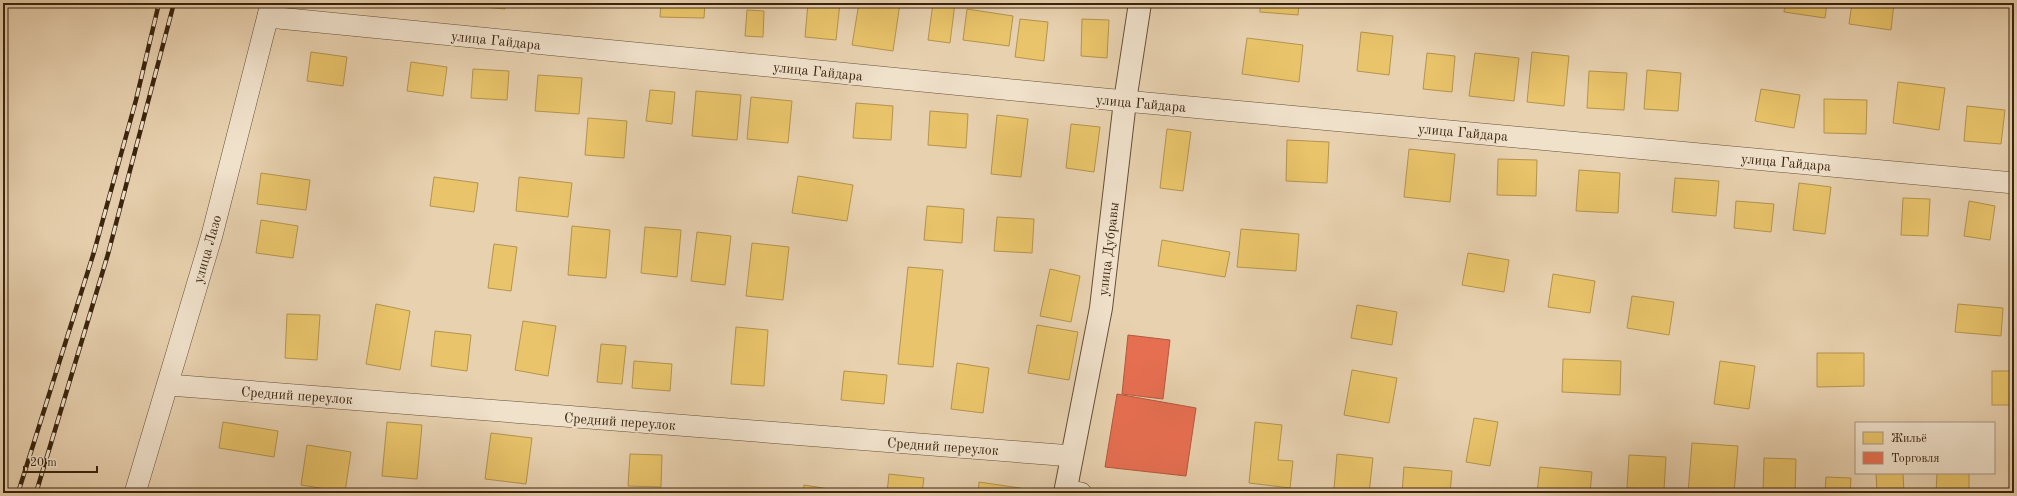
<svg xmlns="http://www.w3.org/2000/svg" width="2017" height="496" viewBox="0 0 2017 496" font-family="'Old Standard TT',serif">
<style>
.homes{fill:#e9c46a;stroke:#b4944e}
.shops{fill:#e76f51;stroke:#b3583d}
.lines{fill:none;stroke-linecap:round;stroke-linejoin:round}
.minor-casing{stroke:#664f36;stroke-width:22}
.tertiary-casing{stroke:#664f36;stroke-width:24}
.minor{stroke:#f0e1cb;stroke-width:21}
.tertiary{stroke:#f0e1cb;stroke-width:22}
.rail-casing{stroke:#3a240d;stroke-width:4.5}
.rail{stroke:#f0e1cb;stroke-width:3;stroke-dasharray:9;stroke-linecap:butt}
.labels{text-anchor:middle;stroke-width:4;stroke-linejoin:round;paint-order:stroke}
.street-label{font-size:14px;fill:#3a240d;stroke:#f0e1cb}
</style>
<rect width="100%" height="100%" fill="#e8d1af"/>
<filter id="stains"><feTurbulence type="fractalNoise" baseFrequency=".005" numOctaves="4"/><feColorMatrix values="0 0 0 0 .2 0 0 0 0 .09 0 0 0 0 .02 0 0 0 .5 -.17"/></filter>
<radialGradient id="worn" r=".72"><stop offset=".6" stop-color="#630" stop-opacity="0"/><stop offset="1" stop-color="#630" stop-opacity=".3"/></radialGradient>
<g class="homes">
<polygon points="464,3 505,3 505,9 464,5"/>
<polygon points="542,3 569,3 569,8 541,5"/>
<polygon points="661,3 705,3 704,18 660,17"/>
<polygon points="808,3 840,3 836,40 805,37"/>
<polygon points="859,3 900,3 893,51 852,45"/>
<polygon points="933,3 955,3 950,43 928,40"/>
<polygon points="1260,3 1299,3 1298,15 1260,12"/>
<polygon points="1661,3 1690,3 1690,8 1661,5"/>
<polygon points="1785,3 1827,3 1825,18 1784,12"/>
<polygon points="1852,3 1894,3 1891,30 1849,24"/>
<polygon points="967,9 1013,16 1009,46 963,40"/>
<polygon points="747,10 764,11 763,37 745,36"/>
<polygon points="1020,19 1048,22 1044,61 1015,57"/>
<polygon points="1082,19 1109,20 1107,58 1081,56"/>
<polygon points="1361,32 1393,36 1389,75 1357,71"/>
<polygon points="1247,38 1303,45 1299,82 1242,74"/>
<polygon points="311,52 347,57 343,86 307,81"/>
<polygon points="1532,52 1569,56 1564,106 1527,102"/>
<polygon points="1427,53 1455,56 1452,92 1423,89"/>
<polygon points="1475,53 1519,58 1514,101 1469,96"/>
<polygon points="411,62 447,67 443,96 407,91"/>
<polygon points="473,69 509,71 507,100 471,98"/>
<polygon points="1647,70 1681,73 1678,111 1644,109"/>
<polygon points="1589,71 1627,73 1624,110 1587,108"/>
<polygon points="538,75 582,78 579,114 535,111"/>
<polygon points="1898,82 1945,88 1939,130 1893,123"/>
<polygon points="1761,89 1800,95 1794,128 1755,121"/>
<polygon points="650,90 675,92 672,124 646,121"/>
<polygon points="696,91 741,95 737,140 692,136"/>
<polygon points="751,97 792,101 788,143 747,139"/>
<polygon points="1824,99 1867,100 1866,134 1824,133"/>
<polygon points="856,103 893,106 891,140 853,138"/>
<polygon points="1967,106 2005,110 2001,144 1964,141"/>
<polygon points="930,111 968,114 966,148 928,145"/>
<polygon points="997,115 1028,119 1021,177 991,174"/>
<polygon points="588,118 627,121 624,158 585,155"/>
<polygon points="1071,124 1100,127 1094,172 1066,168"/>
<polygon points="1167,129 1191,132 1183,191 1160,188"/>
<polygon points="1287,140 1329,142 1327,183 1286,181"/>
<polygon points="1409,149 1455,154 1450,202 1404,197"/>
<polygon points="1498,159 1537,160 1536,196 1497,195"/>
<polygon points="1579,170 1620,173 1618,213 1576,211"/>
<polygon points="261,173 310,180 306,210 257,204"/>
<polygon points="798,176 853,185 847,221 792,213"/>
<polygon points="434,177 478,183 474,212 430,206"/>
<polygon points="519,177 572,183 568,217 516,211"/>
<polygon points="1675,178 1719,181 1716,216 1672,212"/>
<polygon points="1799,183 1831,187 1825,234 1793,230"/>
<polygon points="1903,198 1930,199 1928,236 1901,235"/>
<polygon points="1736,201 1774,204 1771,232 1734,228"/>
<polygon points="1969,201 1995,206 1990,240 1964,236"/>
<polygon points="927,206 964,209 962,243 924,240"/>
<polygon points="997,217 1034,219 1032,253 994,251"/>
<polygon points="261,220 298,226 293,258 256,253"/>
<polygon points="572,226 610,230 606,278 568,275"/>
<polygon points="645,227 681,230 677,277 641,273"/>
<polygon points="1241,229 1299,234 1296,271 1237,267"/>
<polygon points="697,232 731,236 725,285 691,281"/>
<polygon points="1162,240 1230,252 1225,277 1158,266"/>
<polygon points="752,243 789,247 783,300 746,296"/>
<polygon points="494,244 517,247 511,291 488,288"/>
<polygon points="1468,253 1509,260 1504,292 1462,285"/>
<polygon points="908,267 943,270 933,367 898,364"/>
<polygon points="1050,269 1080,276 1071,322 1040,316"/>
<polygon points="1553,274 1595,281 1590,313 1548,307"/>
<polygon points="1632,296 1674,302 1669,335 1627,328"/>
<polygon points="376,304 410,311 400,370 366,364"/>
<polygon points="1958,304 2003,308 2001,336 1955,332"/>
<polygon points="1357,305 1397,312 1392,345 1351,338"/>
<polygon points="287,314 320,315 317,360 285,358"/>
<polygon points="523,321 556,326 548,376 515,370"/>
<polygon points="1037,325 1078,332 1069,380 1028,373"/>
<polygon points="736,327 768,330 764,386 731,384"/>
<polygon points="435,331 471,335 467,371 431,366"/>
<polygon points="601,344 626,346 622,384 597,382"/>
<polygon points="1817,353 1864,353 1864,386 1817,387"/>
<polygon points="1563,359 1621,361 1620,395 1562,392"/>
<polygon points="634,361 672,364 670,391 632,388"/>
<polygon points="1720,361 1755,366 1749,409 1714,404"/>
<polygon points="957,363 989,368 983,413 951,409"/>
<polygon points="1352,370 1397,378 1389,423 1344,415"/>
<polygon points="844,371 887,375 884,404 841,400"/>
<rect x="1992" y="371" width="22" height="34"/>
<polygon points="1474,418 1498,422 1490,466 1466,462"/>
<polygon points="223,422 278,431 274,457 219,448"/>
<polygon points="387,422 422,425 417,479 382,476"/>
<polygon points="1255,422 1282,425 1278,460 1293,461 1290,488 1249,483"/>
<polygon points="491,433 532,438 526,484 485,479"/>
<polygon points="1692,443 1738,446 1734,493 1688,493"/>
<polygon points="2013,443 2014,443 2014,483 2011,483"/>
<polygon points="307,445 351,452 345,492 301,485"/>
<polygon points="630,454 662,455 661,487 628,486"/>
<polygon points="1337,454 1373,458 1369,493 1334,489"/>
<polygon points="1629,455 1666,457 1664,490 1627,488"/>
<polygon points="1764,458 1796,459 1795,493 1763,493"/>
<polygon points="1404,467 1452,471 1450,493 1402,493"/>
<polygon points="1540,467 1592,472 1590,493 1537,493"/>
<polygon points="1876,473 1903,473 1904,493 1877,493"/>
<polygon points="1937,473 1969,473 1969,493 1936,493"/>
<polygon points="889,474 924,478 922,493 887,493"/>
<polygon points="1826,477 1851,478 1850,493 1825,493"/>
<polygon points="979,482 1040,491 1039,493 978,493"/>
<polygon points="804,485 855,493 803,493"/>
<polygon points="422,488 445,493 421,493"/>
</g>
<g class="shops">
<polygon points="1128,335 1170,340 1163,399 1122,394"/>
<polygon points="1117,394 1196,408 1186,476 1105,467"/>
</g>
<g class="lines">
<g class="minor-casing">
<g id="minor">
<polyline points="268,17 1125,101 2014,183"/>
<polyline points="169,385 1072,456"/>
<polyline points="1065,490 1081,493"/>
<polyline points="135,493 212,235 271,4"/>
</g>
</g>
<g class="tertiary-casing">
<polyline id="tertiary" points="1065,493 1101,308 1125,101 1140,3"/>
</g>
<use href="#minor" class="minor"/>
<use href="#tertiary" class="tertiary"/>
<g class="rail-casing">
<g id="rail">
<polyline points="18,493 94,252 136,100 159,3"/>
<polyline points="36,493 108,254 174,3"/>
</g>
</g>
<use href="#rail" class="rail"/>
</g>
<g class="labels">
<g class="street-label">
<text transform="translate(496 40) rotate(6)" y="5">улица Гайдара</text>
<text transform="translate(818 71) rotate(6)" y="5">улица Гайдара</text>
<text transform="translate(1141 103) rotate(5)" y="5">улица Гайдара</text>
<text transform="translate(1463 132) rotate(5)" y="5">улица Гайдара</text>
<text transform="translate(1786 162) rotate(5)" y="5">улица Гайдара</text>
<text transform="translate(207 249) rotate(-74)" y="5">улица Лазо</text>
<text transform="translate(1108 249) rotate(-83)" y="5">улица Дубравы</text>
<text transform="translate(297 395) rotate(4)" y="5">Средний переулок</text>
<text transform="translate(620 421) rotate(4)" y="5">Средний переулок</text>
<text transform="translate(943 446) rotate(4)" y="5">Средний переулок</text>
</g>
</g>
<rect width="2017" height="496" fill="none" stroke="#e8d1af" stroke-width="16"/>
<rect x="4" y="4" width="2009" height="488" fill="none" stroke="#3a240d" stroke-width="2"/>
<rect x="8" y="8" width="2001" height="480" fill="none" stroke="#3a240d"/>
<rect x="1855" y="422" width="140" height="52" fill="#f0e1cb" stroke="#a7957f"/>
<rect x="1863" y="432" width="20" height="12" fill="#e9c46a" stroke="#a7957f"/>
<text x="1891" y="442" font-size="12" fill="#3a240d">Жильё</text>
<rect x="1863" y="452" width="20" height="12" fill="#e76f51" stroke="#a7957f"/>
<text x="1891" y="462" font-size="12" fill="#3a240d">Торговля</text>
<path d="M24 466v6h73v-6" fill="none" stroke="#3a240d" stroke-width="2"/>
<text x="30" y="466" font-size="12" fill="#3a240d" stroke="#f0e1cb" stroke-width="3" paint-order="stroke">20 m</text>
<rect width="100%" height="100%" filter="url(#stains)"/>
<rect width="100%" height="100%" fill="url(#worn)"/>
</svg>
